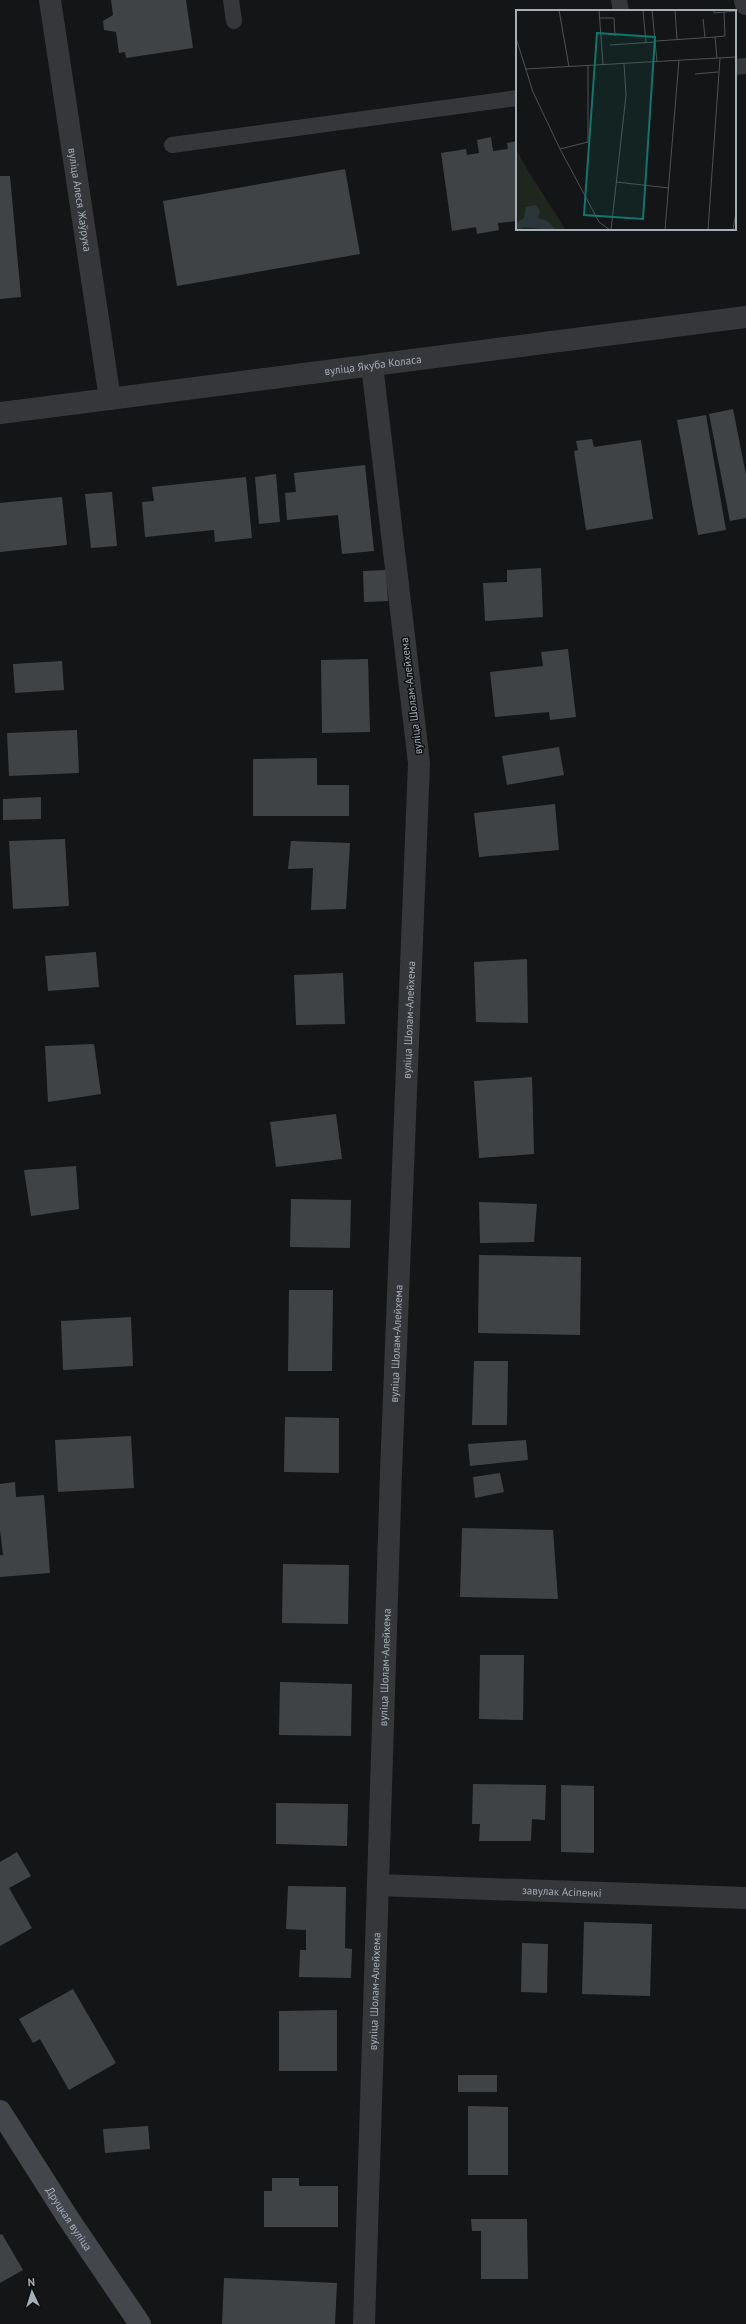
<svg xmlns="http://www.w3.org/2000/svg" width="746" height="2324" viewBox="0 0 746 2324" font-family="'PT Sans',sans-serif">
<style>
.building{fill:#404346}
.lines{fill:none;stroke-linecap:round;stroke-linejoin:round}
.lane{stroke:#35373b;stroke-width:16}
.street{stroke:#35373b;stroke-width:22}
.secondary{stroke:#43474b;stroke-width:22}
.labels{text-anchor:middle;stroke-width:3;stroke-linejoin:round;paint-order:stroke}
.street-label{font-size:11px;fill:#a5aeb7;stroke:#0f1011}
.inset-road{fill:none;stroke:#4e5256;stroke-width:1}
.view{fill:#0f766e;fill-opacity:0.15;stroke:#0f766e;stroke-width:2}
.inset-edge{fill:none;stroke:#a5aeb7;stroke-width:2}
</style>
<rect width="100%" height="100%" fill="#141516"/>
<g class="building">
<polygon points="111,0 186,0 193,48 126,58 125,52 119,53 116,32 104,30 103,21 113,15"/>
<polygon points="491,137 493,151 508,149 507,143 517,141 517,221 498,223 499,230 477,234 476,227 452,231 441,153 466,149 467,155 479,153 477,140"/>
<polygon points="345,169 360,254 177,286 163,201"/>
<polygon points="0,176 10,176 21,297 0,299"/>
<polygon points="733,409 746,475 746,518 730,521 709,414"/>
<polygon points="706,415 726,530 698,535 677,420"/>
<polygon points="592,439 594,447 641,440 653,519 586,530 574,451 578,450 576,441"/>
<polygon points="365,465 374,551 342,554 338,515 287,520 285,493 296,492 294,473"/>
<polygon points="276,474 280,522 259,524 255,477"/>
<polygon points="246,477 252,538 215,542 214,530 145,537 142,502 154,501 152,487"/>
<polygon points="112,492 117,546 91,548 85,494"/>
<polygon points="62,497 67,545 0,552 0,503"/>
<polygon points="541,568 543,617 485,621 483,583 507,582 507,570"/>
<polygon points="386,570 388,601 364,602 363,571"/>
<polygon points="568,649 576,717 550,720 549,712 495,717 490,672 543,666 541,652"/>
<polygon points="368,659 370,732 322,733 321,660"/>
<polygon points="62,661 64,690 15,693 13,664"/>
<polygon points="77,730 79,773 9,776 7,733"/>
<polygon points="559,747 564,775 507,785 502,756"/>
<polygon points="317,758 317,785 349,785 349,816 253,816 253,759"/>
<polygon points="41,797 41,819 3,820 3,799"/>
<polygon points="555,804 559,850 479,857 474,813"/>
<polygon points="65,839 69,906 13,909 9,841"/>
<polygon points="291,841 350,843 346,909 311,910 313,868 288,869"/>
<polygon points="96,952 99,987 48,991 45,956"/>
<polygon points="527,959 528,1023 476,1022 474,962"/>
<polygon points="343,973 345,1024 296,1025 294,975"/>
<polygon points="94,1044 101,1094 48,1102 45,1046"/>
<polygon points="532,1077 534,1154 479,1158 474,1081"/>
<polygon points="336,1114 342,1159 276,1167 270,1122"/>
<polygon points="76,1166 79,1209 31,1216 24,1170"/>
<polygon points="291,1199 351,1200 350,1248 290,1247"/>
<polygon points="479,1202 537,1204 534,1242 480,1243"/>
<polygon points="479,1255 581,1257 580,1335 478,1333"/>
<polygon points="289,1290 333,1290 332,1371 288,1371"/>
<polygon points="131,1317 133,1366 63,1370 61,1321"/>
<polygon points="474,1361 508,1361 507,1425 472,1425"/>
<polygon points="285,1417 339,1418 339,1473 284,1472"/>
<polygon points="131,1436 134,1488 58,1492 55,1440"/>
<polygon points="526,1440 528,1460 470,1466 468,1444"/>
<polygon points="500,1473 504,1492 475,1498 473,1477"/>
<polygon points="15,1482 16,1497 44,1495 50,1573 0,1577 0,1555 3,1555 0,1530 0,1484"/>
<polygon points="462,1528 553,1530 558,1599 460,1597"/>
<polygon points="283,1564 349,1565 348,1624 282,1623"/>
<polygon points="480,1655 524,1655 523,1720 479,1719"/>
<polygon points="280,1682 352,1684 351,1736 279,1735"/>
<polygon points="473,1784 546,1785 545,1820 532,1819 531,1841 479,1841 480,1824 472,1824"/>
<polygon points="561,1785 594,1786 594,1853 561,1852"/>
<polygon points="276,1803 348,1804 347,1846 276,1844"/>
<polygon points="17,1852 31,1876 9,1888 32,1928 0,1946 0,1862"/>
<polygon points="288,1886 346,1887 345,1948 352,1949 351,1978 299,1977 300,1950 306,1950 306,1930 286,1929"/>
<polygon points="584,1922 652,1924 650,1996 582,1994"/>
<polygon points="522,1943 548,1944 547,1993 521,1992"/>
<polygon points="73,1989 116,2063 69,2090 40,2039 33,2043 19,2019"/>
<polygon points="337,2010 337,2071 279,2071 279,2011"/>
<rect x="458" y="2075" width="39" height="17"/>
<polygon points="468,2106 508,2107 508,2175 468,2175"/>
<polygon points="148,2126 150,2149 105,2153 103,2129"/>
<polygon points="272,2178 299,2178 299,2186 338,2186 338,2227 264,2227 264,2191 272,2191"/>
<polygon points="471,2219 527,2219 528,2279 481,2279 481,2231 472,2231"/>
<polygon points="2,2234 23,2270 0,2283 0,2235"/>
<polygon points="224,2278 337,2283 335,2324 222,2324"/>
</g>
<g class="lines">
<g class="lane">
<polyline points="231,0 234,21"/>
<polyline points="619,0 621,11"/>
<polyline points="735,67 746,66"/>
<polyline points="172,145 517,98"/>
</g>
<g class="street">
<path id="s1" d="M50,0L110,399"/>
<polyline points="745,0 746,4"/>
<path id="s2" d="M0,413L746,317"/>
<path id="s3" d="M378,1885L746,1898"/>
<path id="s4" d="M364,2324L391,1472L419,763L372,365"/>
</g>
<path class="secondary" id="s5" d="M0,2111L68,2218L140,2324"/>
</g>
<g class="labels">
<g class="street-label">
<text dy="4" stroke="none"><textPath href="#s1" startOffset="202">вуліца Алеся Жаўрука</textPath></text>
<text dy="4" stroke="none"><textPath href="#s2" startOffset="376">вуліца Якуба Коласа</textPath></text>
<text transform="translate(411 696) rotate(-97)" y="4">вуліца Шолам-Алейхема</text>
<text dy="4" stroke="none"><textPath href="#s4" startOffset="1305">вуліца Шолам-Алейхема</textPath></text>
<text dy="4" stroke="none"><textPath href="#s4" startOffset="981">вуліца Шолам-Алейхема</textPath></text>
<text dy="4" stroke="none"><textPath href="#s4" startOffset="657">вуліца Шолам-Алейхема</textPath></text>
<text dy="4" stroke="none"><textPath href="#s3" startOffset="184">завулак Асіпенкі</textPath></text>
<text dy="4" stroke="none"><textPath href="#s4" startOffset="333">вуліца Шолам-Алейхема</textPath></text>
<text dy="4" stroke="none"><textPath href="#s5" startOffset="128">Друцкая вуліца</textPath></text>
</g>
</g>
<g transform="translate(516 10)">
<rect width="220" height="220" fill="#141516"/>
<path d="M0,139L14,164L50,220H0Z" fill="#1f261e"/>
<path d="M20,195L24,201L22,208L31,211L40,220L8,217L0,220V213L8,208L10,197Z" fill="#2a363a"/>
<path class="inset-road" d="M43,0L53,57M83,0L87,55M127,0L130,33M136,0L141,52M198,0V3L220,1M159,1L161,29M84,8H98L99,26M187,9L189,27M199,27L209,26L208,2M0,28L17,82L44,139L83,212L94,220M140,31L199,27L201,48M94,35L140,32M9,59L220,47M179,64L202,62M44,139L72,132V56M100,172L153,178M95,220L110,85L108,54M149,220L163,50M192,220L204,48M217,220L220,202"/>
<path class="view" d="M81,23L139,27L127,209L68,205Z"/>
<rect width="220" height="220" class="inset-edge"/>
</g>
<g transform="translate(32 2292) rotate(356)" stroke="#0f1011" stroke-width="3" paint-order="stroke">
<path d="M0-3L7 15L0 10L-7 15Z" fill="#a5aeb7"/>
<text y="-6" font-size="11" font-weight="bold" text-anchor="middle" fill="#a5aeb7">N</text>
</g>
</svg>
